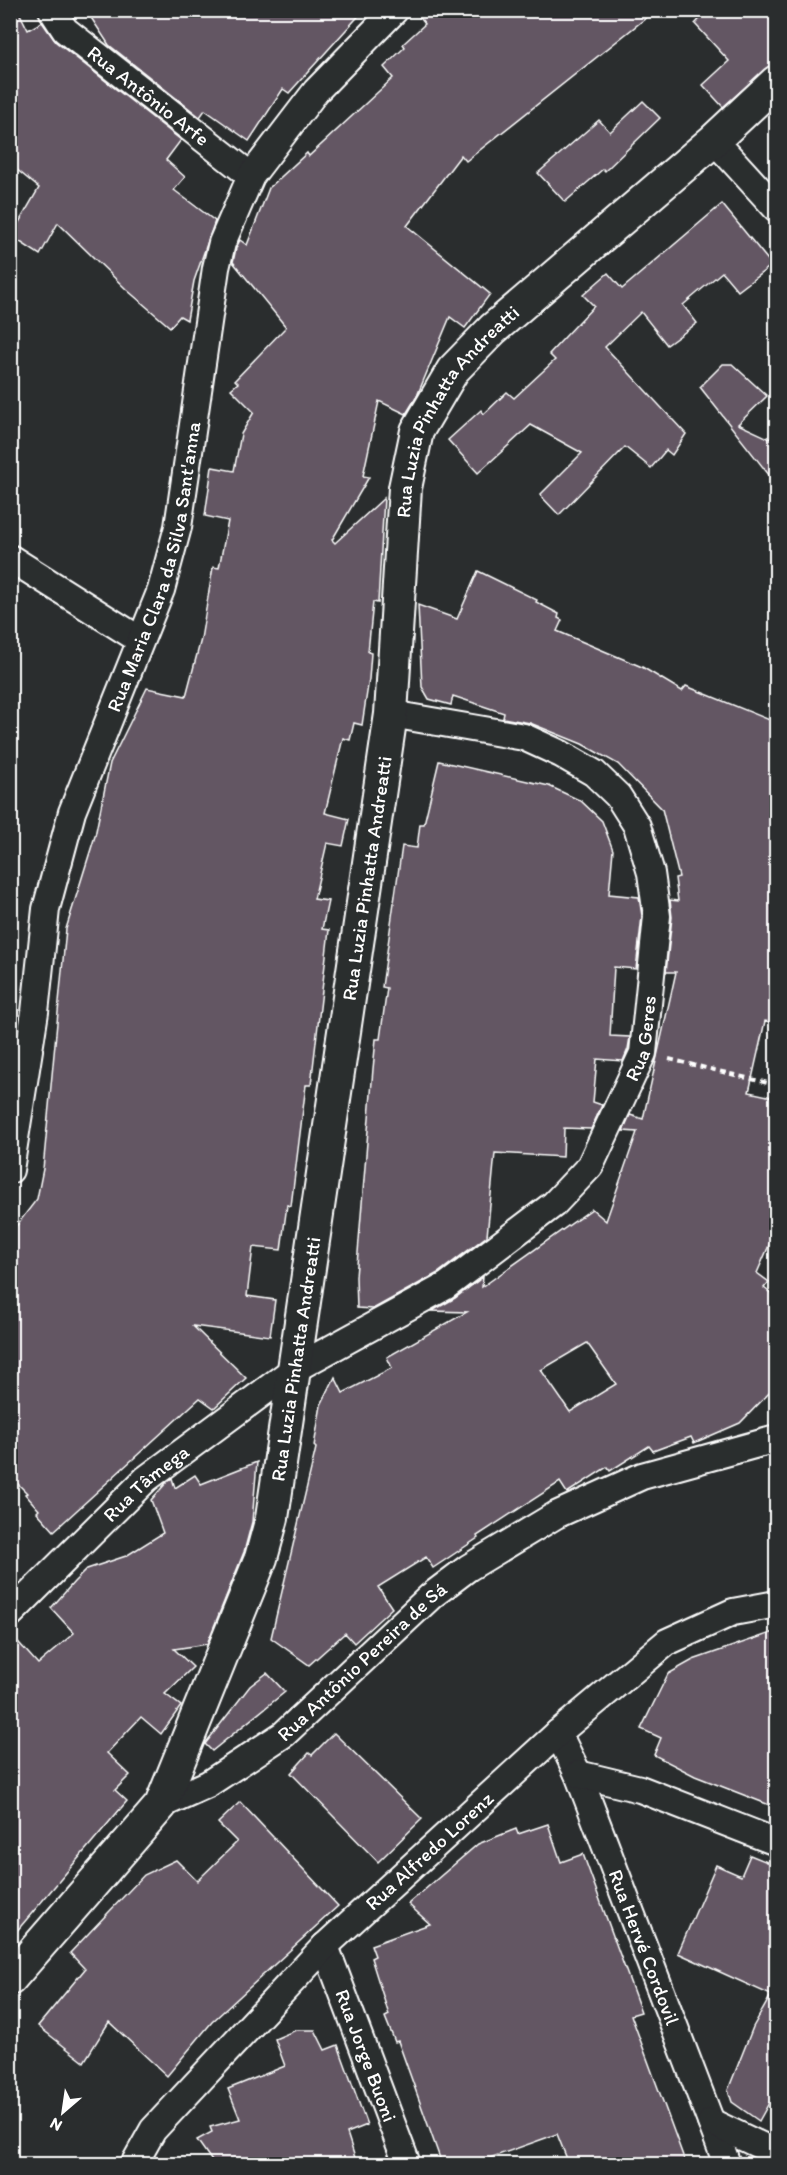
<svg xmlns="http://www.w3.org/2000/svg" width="787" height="2175" viewBox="0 0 787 2175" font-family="Itim,sans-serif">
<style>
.building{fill:#645764;stroke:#fff;stroke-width:1.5;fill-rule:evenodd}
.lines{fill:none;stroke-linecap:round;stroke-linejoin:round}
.minor-casing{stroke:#fff;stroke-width:30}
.tertiary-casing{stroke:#fff;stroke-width:36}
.path{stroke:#fff;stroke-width:4;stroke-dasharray:6 4.5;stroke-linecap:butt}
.minor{stroke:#2a2d2e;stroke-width:26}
.tertiary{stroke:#2a2d2e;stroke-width:32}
.labels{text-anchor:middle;stroke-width:4.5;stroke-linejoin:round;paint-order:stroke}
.street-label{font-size:20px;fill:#fff;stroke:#2a2d2e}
</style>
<rect width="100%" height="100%" fill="#2a2d2e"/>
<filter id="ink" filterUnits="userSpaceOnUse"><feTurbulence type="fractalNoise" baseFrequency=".0167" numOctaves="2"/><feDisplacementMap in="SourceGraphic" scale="12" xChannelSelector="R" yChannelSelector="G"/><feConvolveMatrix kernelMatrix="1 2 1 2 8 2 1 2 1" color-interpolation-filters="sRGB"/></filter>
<g filter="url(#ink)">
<g class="building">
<polygon points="10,10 18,10 28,30 42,22 56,42 181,140 166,160 185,177 174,190 215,221 194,281 187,320 180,316 170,327 127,290 58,223 40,255 11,236 39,188 10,164"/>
<polygon points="86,10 364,10 289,93 283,89 249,141 205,110 200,117 109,45"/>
<polygon points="414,10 656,10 466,161 461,155 407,226 490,294 465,328 450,317 417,396 406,414 379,401 363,476 369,477 332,540 335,543 384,498 378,603 373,602 368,652 371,653 369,679 362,725 354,723 350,740 343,738 325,813 349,819 343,846 327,843 314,899 328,901 322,929 329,930 311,1085 306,1085 291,1206 287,1205 281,1250 253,1247 247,1296 275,1300 270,1336 193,1326 246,1378 214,1408 200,1398 54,1531 37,1512 39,1510 25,1494 27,1493 10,1476 10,1234 37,1199 43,1169 66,929 95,836 110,763 147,688 186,696 201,639 213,567 219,568 228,521 205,516 212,467 234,471 241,434 254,412 231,389 238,383 235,380 286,327 233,262 236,248 240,240 247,245 269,188 307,153 309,156 393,78 384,67 405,47 403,44 425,24"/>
<polygon points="708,10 777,10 777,59 723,107 703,85 729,61 695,24"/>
<polygon points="643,101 660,118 605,171 603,169 565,202 538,173 599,120 610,132"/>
<polygon points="722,204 772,265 738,291 722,272 683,305 697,323 667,345 641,312 605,347 686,434 672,455 666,450 651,468 625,447 559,515 540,495 582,453 531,425 478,473 448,440 481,410 484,414 507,392 514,398 555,360 549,354 594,306 583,295 608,273 622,289"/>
<polygon points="723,364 732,364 767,396 738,424 777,442 777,485 700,387"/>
<path d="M478,571L537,600L536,602L559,614L558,618L562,620L557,631L642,667L682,691L686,686L777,723V1023L765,1021L749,1092L777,1098V1208L773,1216L777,1217V1227L757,1273L769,1282L764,1288L777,1298V1385L740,1423L694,1443L691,1437L653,1451L649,1446L610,1471L607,1467L567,1493L560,1482L477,1536L478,1538L433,1568L426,1557L378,1587L392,1608L354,1643L345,1633L309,1665L271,1638L316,1448L314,1446L321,1405L335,1377L343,1393L392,1368L387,1357L467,1312L432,1311L455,1298L483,1277L482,1287L592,1209L606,1221L637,1132L623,1131L630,1115L643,1119L676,972H666L672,917L670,900L678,901L675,878L679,877L662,809L618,764L582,744L530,723L503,718L504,713L453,696L451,705L429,699L422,687L418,605L457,619ZM587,1343L616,1384L570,1412L541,1370Z"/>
<polygon points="439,761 549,786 581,801 602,821 613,850 609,894 639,897 642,916 636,969 614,967 610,1036 630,1037 628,1049 623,1061 597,1059 593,1102 602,1105 591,1129 564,1128 563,1157 495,1153 487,1236 438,1273 373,1309 357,1308 356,1277 373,1069 376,1039 380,1039 387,988 382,987 402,846 417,848 420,824 424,824"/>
<polygon points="257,1462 252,1522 244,1552 207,1644 174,1649 193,1667 165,1694 181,1706 161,1734 141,1717 107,1753 130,1775 115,1790 127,1801 10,1939 10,1633 38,1664 74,1633 51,1608 74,1582 87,1569 126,1556 163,1533 151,1500 167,1482 172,1478 175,1488 195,1475 201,1484"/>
<polygon points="777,1631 777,1808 695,1776 654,1755 661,1738 641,1729 668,1674 693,1660"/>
<polygon points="267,1673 285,1692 212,1751 205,1744 250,1686"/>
<polygon points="334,1733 422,1819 378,1862 291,1773 309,1753 312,1755"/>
<polygon points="240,1802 338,1906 212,2022 167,2076 109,2022 84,2062 38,2026 85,1969 70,1953 144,1875 176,1860 197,1881 237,1842 218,1823"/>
<polygon points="548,1824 561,1862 583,1854 641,2012 631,2015 686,2164 569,2164 557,2134 473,2164 442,2164 398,2041 395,2042 385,2017 389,2015 371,1958 375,1956 371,1945 430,1924 408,1904 478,1844 516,1829 518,1834"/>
<polygon points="750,1855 777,1866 777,2107 769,2103 759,2121 732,2102 728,2090 753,2027 771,1995 678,1953 716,1865 741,1876"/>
<polygon points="296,2030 315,2030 325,2050 338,2045 367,2125 347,2133 357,2164 214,2164 197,2140 212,2132 210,2127 240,2119 228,2089 285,2066 275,2039"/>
</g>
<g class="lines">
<g class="minor-casing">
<g id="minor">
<path id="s1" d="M52,10L65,30L251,176"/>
<polyline points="714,140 776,208"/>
<polyline points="10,558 140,640"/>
<path id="s2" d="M10,1170L35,1012L46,909L72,812L161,590L178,527L216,268L222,243L251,176L316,91L395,10"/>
<path id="s3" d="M10,1614L146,1479L296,1368L446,1286L554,1204L590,1166L643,1053L657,916L651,873L637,826L618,796L594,773L561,754L524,737L391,714"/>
<path id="s4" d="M558,1733L578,1774L727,2164"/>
<polyline points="578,1774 640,1789 776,1842"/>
<path id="s5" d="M161,1805L208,1784L284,1734L431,1596L468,1568L556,1515L642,1476L776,1439"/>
<path id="s6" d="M325,1946L407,2164"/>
<polyline points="711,2122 776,2153"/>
<path id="s7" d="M134,2164L153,2130L325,1946L558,1733L667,1642L733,1612L776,1604"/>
</g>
</g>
<g class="tertiary-casing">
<g id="tertiary">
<path id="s8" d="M10,1979L161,1805L261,1558L272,1518L391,714L405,488L417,431L453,370L493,329L714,140L776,82"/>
</g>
</g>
<polyline class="path" points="669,1059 776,1085"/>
<use href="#minor" class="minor"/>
<use href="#tertiary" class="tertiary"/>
</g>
</g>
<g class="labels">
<g class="street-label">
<text dy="7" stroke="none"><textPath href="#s1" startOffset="130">Rua Antônio Arfe</textPath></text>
<text dy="7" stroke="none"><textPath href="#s8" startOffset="1671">Rua Luzia Pinhatta Andreatti</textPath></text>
<text dy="7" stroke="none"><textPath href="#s2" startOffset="624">Rua Maria Clara da Silva Sant'anna</textPath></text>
<text dy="7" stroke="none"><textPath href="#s8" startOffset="1185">Rua Luzia Pinhatta Andreatti</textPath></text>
<text dy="7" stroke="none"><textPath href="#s3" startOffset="876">Rua Geres</textPath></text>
<text dy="7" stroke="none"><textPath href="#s8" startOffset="699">Rua Luzia Pinhatta Andreatti</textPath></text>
<text dy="7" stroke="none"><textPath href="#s3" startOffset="189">Rua Tâmega</textPath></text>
<text dy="7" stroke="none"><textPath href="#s5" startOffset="249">Rua Antônio Pereira de Sá</textPath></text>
<text dy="7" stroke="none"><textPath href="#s7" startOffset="432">Rua Alfredo Lorenz</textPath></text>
<text dy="7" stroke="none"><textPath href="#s4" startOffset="231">Rua Hervé Cordovil</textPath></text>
<text dy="7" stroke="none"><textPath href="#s6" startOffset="117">Rua Jorge Buoni</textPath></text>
</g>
</g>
<rect width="787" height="2175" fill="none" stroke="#2a2d2e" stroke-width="36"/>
<rect x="18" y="18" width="751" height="2139" fill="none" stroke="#fff" stroke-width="2" filter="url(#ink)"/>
<g transform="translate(63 2112) rotate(209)" stroke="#2a2d2e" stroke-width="4.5" paint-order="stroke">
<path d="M0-4.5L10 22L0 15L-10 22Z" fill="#ffffff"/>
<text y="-9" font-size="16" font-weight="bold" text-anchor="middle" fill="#ffffff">N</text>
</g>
</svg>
